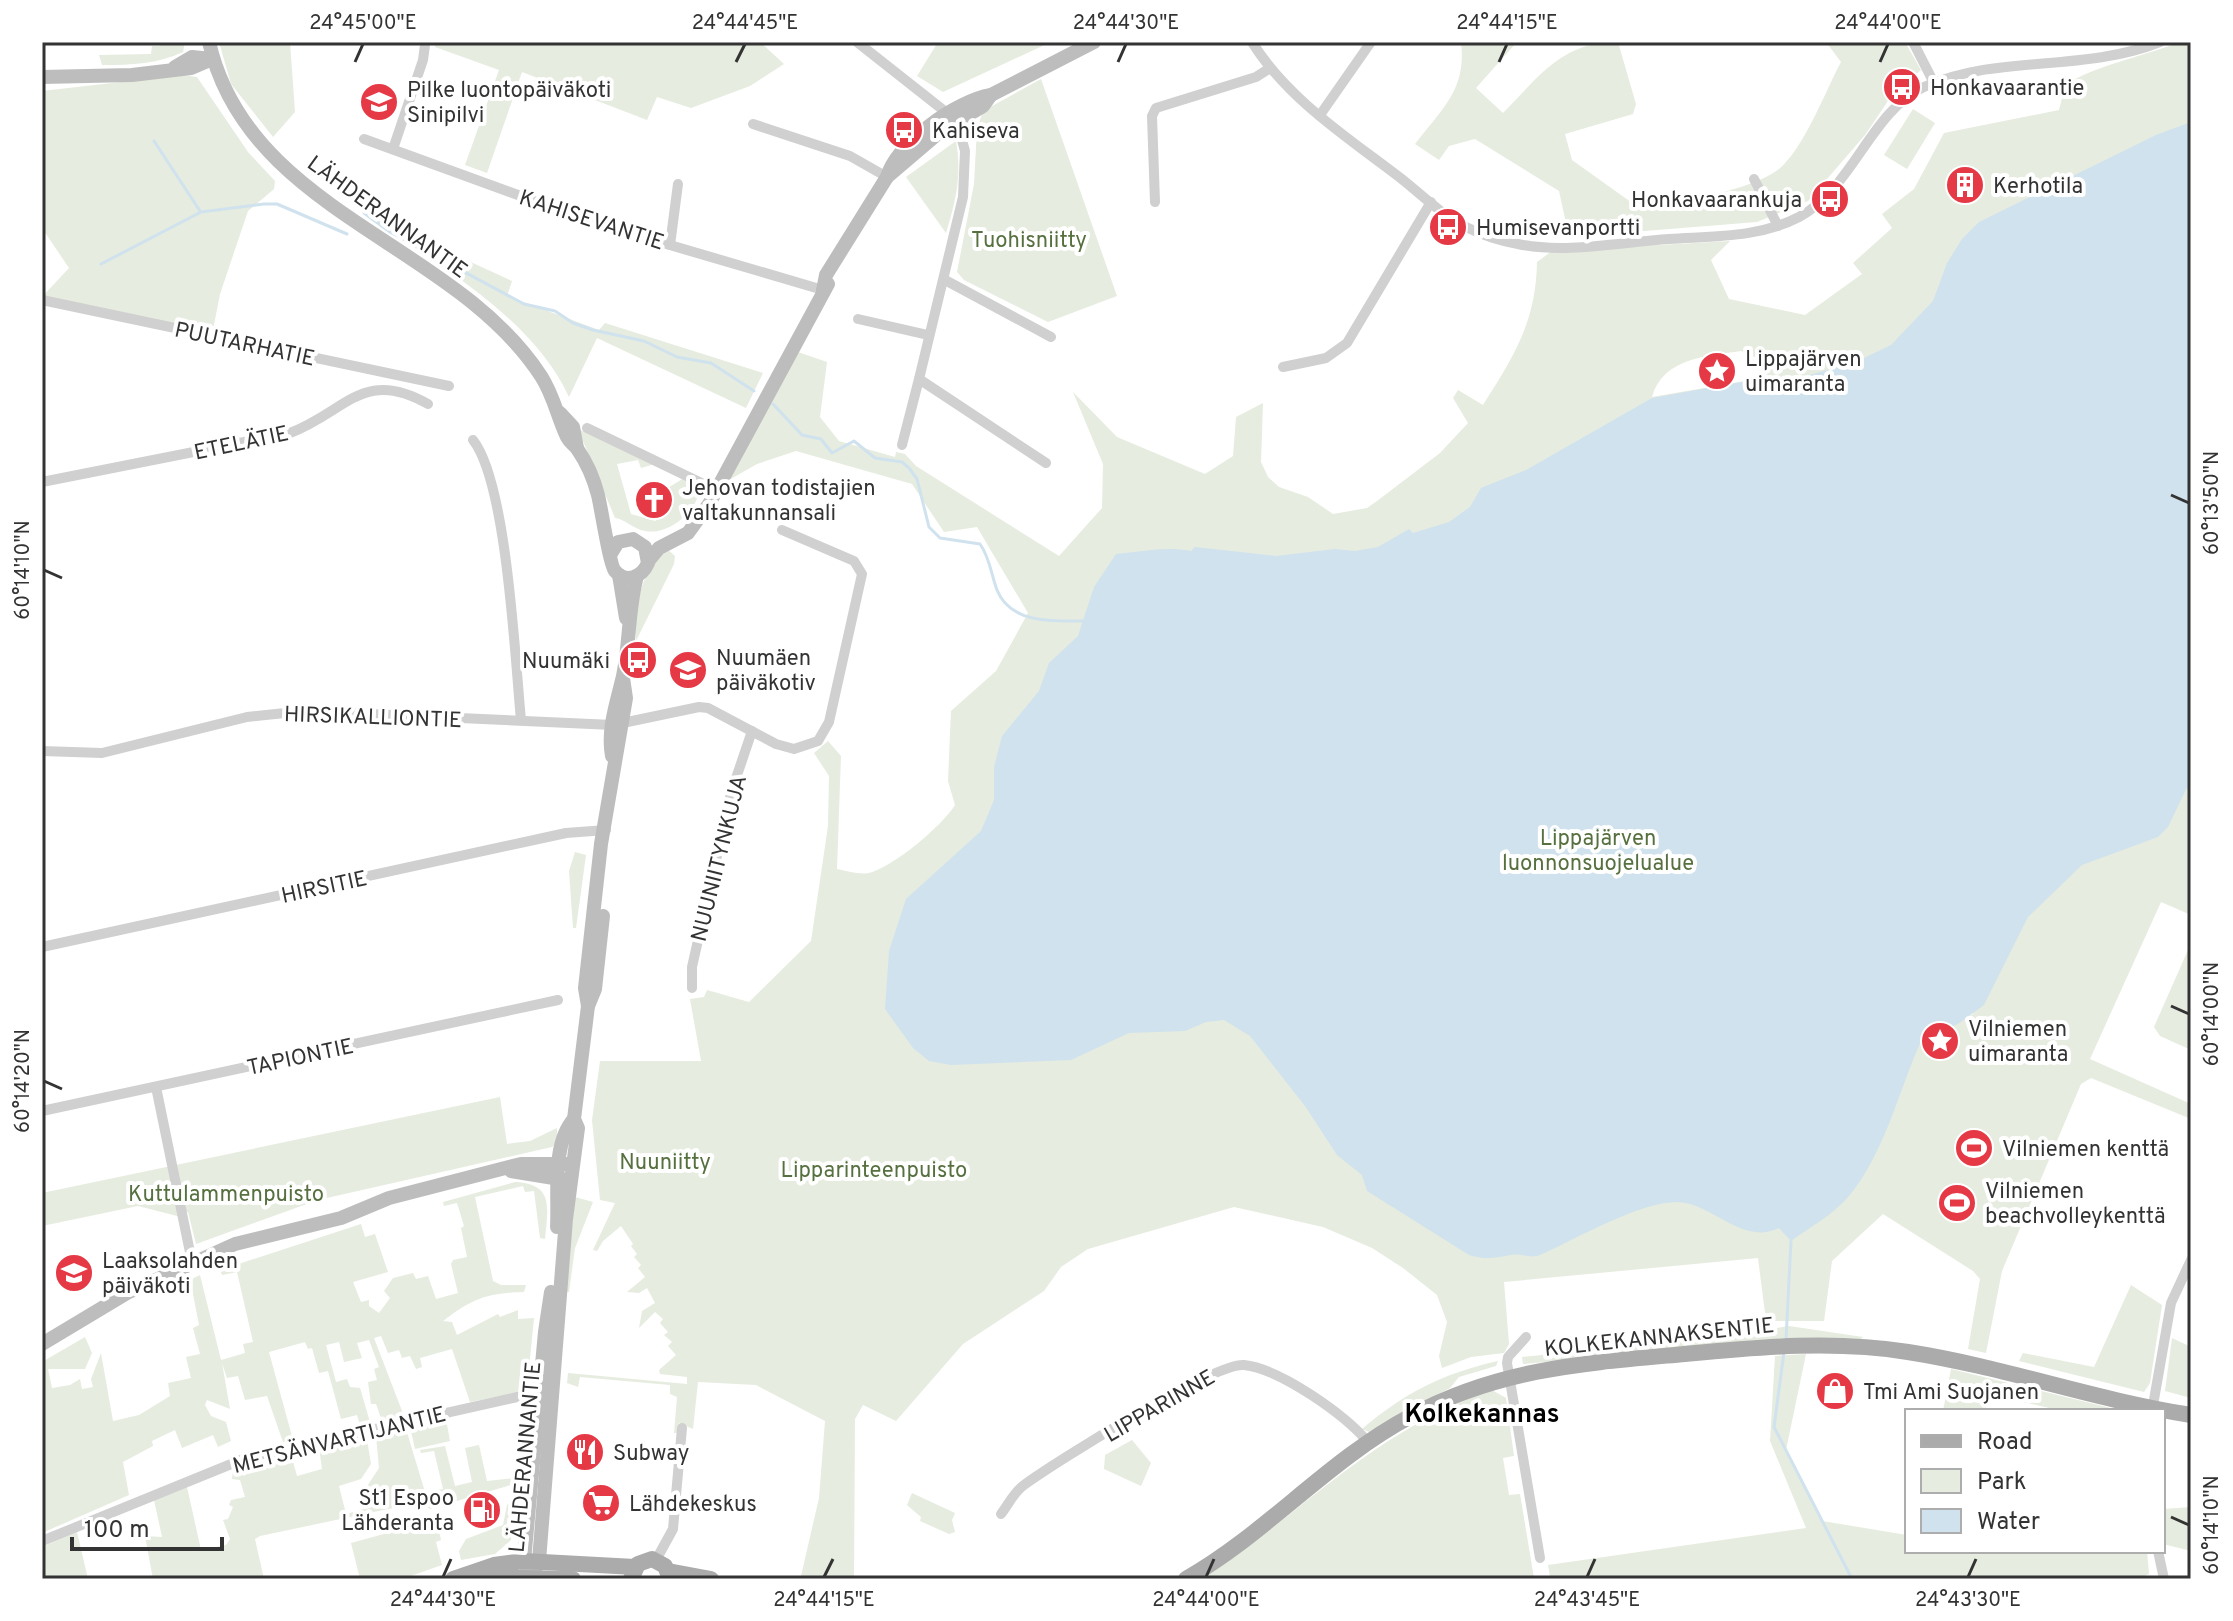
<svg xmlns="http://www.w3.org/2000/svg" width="2233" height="1621" viewBox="0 0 2233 1621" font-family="Overpass,sans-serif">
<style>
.green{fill:#e6ecdf;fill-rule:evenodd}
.water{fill:#cfe2ee}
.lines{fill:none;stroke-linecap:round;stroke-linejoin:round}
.stream{stroke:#cfe2ee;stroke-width:3}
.street{stroke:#d0d0d0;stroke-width:10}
.secondary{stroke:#bdbdbd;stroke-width:14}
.primary{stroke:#ababab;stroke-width:16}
.ticks{fill:none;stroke:#333;stroke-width:3}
.labels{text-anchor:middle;stroke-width:8;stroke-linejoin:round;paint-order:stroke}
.poi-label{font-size:22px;fill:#333;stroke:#fff;text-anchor:start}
.street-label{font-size:22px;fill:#333;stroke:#fff}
.park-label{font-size:22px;fill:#56703f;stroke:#fff}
.quarter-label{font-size:26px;font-weight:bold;fill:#000;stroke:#fff}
.neatline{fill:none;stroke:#333;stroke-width:3}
.ticks-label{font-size:20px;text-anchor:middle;fill:#333}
</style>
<rect width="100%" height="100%" fill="#fff"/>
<g class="green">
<path d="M160,42H185L183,52C158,64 131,65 102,65L99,55L151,54L152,46H160Z"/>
<polygon points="219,42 290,42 295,112 273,137 231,84"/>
<polygon points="435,42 471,45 479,42 760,42 784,64 750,86 691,108 657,97 647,120 522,72 487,173 465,165 499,70 435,47"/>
<polygon points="938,42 1051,42 943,92 917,76"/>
<path d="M1461,42H1517L1476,88L1503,113C1540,76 1561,42 1618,42L1636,104L1633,114L1565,134L1572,160L1642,210C1676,203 1753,190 1779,169C1804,148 1825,92 1841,62L1826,42H1905L1921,70L1892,95L1865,135L1808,201L1757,222L1569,237L1559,191L1475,139L1449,146L1439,160L1415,144C1442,109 1467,89 1461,42Z"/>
<path d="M2179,42H2191V915L2161,902L2090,1059L2191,1104V1119L2091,1078L2081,1084L2002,1271L1986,1353L1968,1349L1980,1279L1973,1271L1883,1214L1832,1261L1824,1321H1766L1758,1258L1504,1282L1509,1344L1504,1353L1471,1357L1442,1368L1439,1356L1447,1322L1437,1295L1403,1268L1372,1248L1323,1227L1234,1207L1088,1249L1061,1267L1044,1291L963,1344L896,1421L863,1405L855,1419L854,1579L801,1576L819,1498L825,1421L756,1385L698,1382L693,1429L679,1423L677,1433H674L677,1397L670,1394V1385L580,1377L578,1387L567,1383L568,1373L687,1384V1377L660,1374L659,1370L676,1355L668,1346L672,1342L664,1335L668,1332L660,1323L663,1319L655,1312L639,1328L642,1311L655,1303L647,1288L639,1293L627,1292L645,1277L638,1268L641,1265L634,1257L637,1254L631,1246L633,1244L621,1226L603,1241L597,1251L593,1250L615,1203L600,1200L592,1120L600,1061H701L690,999L704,997L707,990L749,1002L811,941L828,826L829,776L814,753L828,741L841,756L837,869C848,871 859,875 869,873C893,867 942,826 955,805L948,781L951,711L996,671L1028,613L977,527L944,532L912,484L796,451L757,464L729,480L798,352L827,362L820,417L839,441L895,457L896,452L905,454L916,466L1059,556L1102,508L1103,464L1073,392L1117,437L1205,474L1233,456L1236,417L1263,403L1261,462L1268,477L1279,487L1308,497L1333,514L1367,508L1377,501L1440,453L1468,423L1453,398L1458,390L1483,405C1514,356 1536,322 1537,262L1552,251L1730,241L1711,260L1729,299L1805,315L1862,274L1853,263L1892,228L1882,214L1914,189L1944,133L2059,110C2061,103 2063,92 2067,86C2078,70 2156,53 2179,42ZM1741,351L1759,359L1768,377L1652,397C1663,358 1706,356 1741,351ZM1929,997L1973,1013V1014L1922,1039Z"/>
<polygon points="182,75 197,77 248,152 275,181 274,189 248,211 220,294 212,335 42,297 69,268 42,228 42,91"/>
<polygon points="1041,79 1117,296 1048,322 964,280 957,272 974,184 977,129 983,111"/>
<polygon points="1913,109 1935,123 1907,169 1884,155"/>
<path d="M956,141C962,175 956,200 946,233L906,177Z"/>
<path d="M364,213L512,281L507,296L599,330L605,323L763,373L746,408L597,338L569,397C531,315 435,264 364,213Z"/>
<path d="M578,429L655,464L641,468L638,460L617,464L631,514L655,521L668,512L672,503L666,489L684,478L699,486C701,509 669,536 645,531C633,529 625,519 615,518Z"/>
<path d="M667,549L675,556L674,564L636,641C634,606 640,572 667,549Z"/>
<polygon points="575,852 586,855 576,928 573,928 569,871"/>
<polygon points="2188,950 2191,951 2191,1050 2160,1036 2154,1027"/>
<polygon points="500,1097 507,1144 530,1141 557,1128 557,1143 552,1147 318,1200 196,1244 188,1212 177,1216 138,1206 42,1226 42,1193"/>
<path d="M515,1182C554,1184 548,1207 545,1239L540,1238L534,1191L525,1192L523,1186L475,1197L493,1281L501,1285H526L524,1292C487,1293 473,1298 443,1321L452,1322L457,1335L498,1314L500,1317L518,1310V1319L534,1318L528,1378L517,1393L470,1402L452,1349L420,1358L422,1367L416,1369L410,1356L402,1358L399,1350L388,1353L381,1336L374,1338L404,1416L382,1421L376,1404H371L368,1382L377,1380L374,1369L379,1367L369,1340L357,1343L362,1358L344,1362L339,1342L326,1345L336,1382L347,1379L350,1387L360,1388L370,1422L360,1425L357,1415L341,1419L328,1371L319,1373L312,1348L308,1349L305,1342L269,1352L293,1440L283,1442L267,1396L245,1400L238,1376L227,1378L222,1363L230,1409L207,1400L205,1405L211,1416L226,1422L231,1441L218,1447L213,1435L182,1448L175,1430L152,1441L153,1446L123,1462L129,1495L42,1533V1362L85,1337L92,1353L85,1369H48L52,1388L70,1385L80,1379L82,1389L93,1387L91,1379L101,1353L113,1421L139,1415L170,1396L168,1383L191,1378L186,1357L200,1354L193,1328L199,1325L192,1289L170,1296L168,1291L200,1275L221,1360L245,1353L243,1344L253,1342L237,1272L222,1275L220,1270L361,1224L365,1237L375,1234L388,1272L353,1282L361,1302L369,1300V1306L379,1313L390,1298L384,1291L393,1278L413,1273L416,1279L428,1276L436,1299L458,1293L451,1264L453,1260L467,1257L461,1228L464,1226L457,1203L444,1206L443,1202Z"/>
<polygon points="575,1197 593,1202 575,1248 569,1292 565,1292"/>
<polygon points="2131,1285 2162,1305 2150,1383 2144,1392 2019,1361 2023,1353 2094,1367"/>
<polygon points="1789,1326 1863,1337 1860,1340 1806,1338 1523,1364 1522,1357 1711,1339"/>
<polygon points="2172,1338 2191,1347 2191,1398 2165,1391"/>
<path d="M1806,1354L1786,1450L1822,1521L1907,1535V1551H2147L2149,1574L2137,1579H1202C1305,1511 1371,1432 1492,1390L1506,1398L1514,1456L1503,1458L1509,1495L1520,1494L1534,1578L1550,1577L1548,1565L1806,1528L1770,1441L1775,1356Z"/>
<path d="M1498,1361L1496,1366L1459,1377L1450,1388L1369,1432L1362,1429C1404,1393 1444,1373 1498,1361Z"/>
<polygon points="1951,1369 2123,1411 2062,1411 1990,1394 1985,1411 1943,1411"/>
<polygon points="446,1419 450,1441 415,1449 410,1427"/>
<polygon points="406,1429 425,1492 443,1489 434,1451 421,1453 420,1450 445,1446 455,1486 472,1482 465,1448 479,1445 487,1481 515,1478 514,1484 430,1509 425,1505 408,1509 407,1505 260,1536 255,1539 264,1579 153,1579 145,1536 162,1537 154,1500 187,1487 201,1550 226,1545 230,1539 223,1520 228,1519 233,1507 229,1505 231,1500 245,1497 240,1480 232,1479 233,1471 291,1454 297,1476 322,1469 319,1448 367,1439 371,1464 361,1479 339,1486 346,1514 371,1507 366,1488 379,1468 376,1436"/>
<polygon points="1132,1440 1151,1463 1141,1486 1104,1469 1105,1455"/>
<polygon points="912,1493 955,1513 952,1520 955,1532 949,1534 920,1521 921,1517 907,1505"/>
<polygon points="517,1496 511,1540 495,1554 461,1560 459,1551 466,1539 503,1525 507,1505"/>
<polygon points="2191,1507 2191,1551 2163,1544 2163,1509"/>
<polygon points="401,1517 407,1527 411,1520 436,1517 441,1540 436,1542 442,1565 402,1579 360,1579 351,1543 384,1534 381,1521"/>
<polygon points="77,1532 88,1579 42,1579 42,1547"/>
</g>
<path class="water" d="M2191,122V779L2168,827L2158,837L2082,865L2028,917L1984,1005L1958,1024L1922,1039C1899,1089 1885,1153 1849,1196C1833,1215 1810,1227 1791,1241L1779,1228C1742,1246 1713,1203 1677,1202C1639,1202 1576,1239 1540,1255C1530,1259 1521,1253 1511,1255C1493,1258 1487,1260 1469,1255L1367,1191L1362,1175L1337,1155L1305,1106L1250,1036L1224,1020L1206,1022L1185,1031L1129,1033L1071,1060L951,1065L929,1061L913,1048L885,1009L889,951L906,899L981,831L994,800V767L1002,736L1039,691L1049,663L1078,636L1094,587L1116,554C1142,552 1164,546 1191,551L1195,547L1276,556L1335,549L1355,551L1378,547L1409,529L1413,533L1449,522L1470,507L1481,488L1526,470L1652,398L1769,377L1796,379L1858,361L1891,345L1933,301L1947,263L1962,239L1979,222L2156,135Z"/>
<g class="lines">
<g class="stream">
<polyline points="154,141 200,211"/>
<polyline points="364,213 390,232 524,304 555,311 573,323 593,330 644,341 677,357 711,363 754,391"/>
<polyline points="101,264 201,212 264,204 277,204 347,234"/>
<path d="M773,404L802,435L821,439L832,453L854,441L875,458L902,462L909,468L917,479L929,527L940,538L980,544C990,558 991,574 997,590C1011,625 1056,621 1086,621"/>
<polyline points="2188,787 2191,790"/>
<polyline points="1786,1340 1791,1241"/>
<polyline points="1784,1352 1774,1427 1852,1579"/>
</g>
<g class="street">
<polyline points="857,42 947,113 960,133 965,151 963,197 919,379 1046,463"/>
<path d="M1252,42C1288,100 1350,139 1403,180C1423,196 1443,216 1466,227C1482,235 1500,241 1518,244C1565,254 1621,242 1669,239C1713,236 1759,238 1799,217C1853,188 1871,111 1924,87C1997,54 2081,73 2160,42"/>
<polyline points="1913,42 1934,83"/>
<polyline points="1320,115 1371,42"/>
<polyline points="753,124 850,156 887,177"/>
<polyline points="364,139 595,223 823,290"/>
<polyline points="393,149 423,60 425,45"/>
<polyline points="1754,179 1778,226"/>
<polyline points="1155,202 1152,116 1156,108 1256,77 1270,68"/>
<polyline points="670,245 678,184"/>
<polyline points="945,280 1051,337"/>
<polyline points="42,300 449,386"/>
<polyline points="858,319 928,335"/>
<polyline points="1283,367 1326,358 1347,343 1431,202"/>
<polyline points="587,428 716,490"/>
<path d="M473,440C507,483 515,659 521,720"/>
<polyline points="902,445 919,379"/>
<path d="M42,482L290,433C346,412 363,367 428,404"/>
<polyline points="42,751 102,753 247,717 304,711 613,725 699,707 708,708 776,744 794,749 818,741 829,722 862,574 854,561 782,530"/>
<polyline points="42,947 566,833 606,830"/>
<polyline points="692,988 692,967 731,793 752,731"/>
<polyline points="156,1087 192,1262"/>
<polyline points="42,1111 558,1000"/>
<polyline points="1526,1337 1508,1357 1507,1363 1540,1558"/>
<polyline points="2152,1411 2171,1303 2191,1260"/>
<path d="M1001,1514C1008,1505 1014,1492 1024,1485C1054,1463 1215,1362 1244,1365C1281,1369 1345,1415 1368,1442"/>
<polyline points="42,1541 246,1458 544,1391"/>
<polyline points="2158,1551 2164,1579"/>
<polyline points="656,1560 673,1529 682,1428"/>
</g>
<g class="secondary">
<path d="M209,42C248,213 454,242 541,376C554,396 557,416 567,437C570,443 575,445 578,450C587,463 594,480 598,495C601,507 610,566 615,571C626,584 642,577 648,563L645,547L633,539L618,542L610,555"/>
<polyline points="175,67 192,57 212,59"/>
<polyline points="42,77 132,75 191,68 212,59"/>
<polyline points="887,177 941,131 983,106 991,95"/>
<path d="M823,290L826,275L887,177C897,143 956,101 991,95L1094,42"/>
<polyline points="560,413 573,427 577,448"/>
<polyline points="649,560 659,548 688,533 709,504 828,284"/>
<polyline points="619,575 626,618"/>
<path d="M612,756C607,729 617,702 623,676C630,643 628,609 637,576"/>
<polyline points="588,1006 595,989 603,916"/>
<polyline points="511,1171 566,1180"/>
<path d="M557,1227C559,1195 551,1145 574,1119"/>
<polyline points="42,1344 127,1293 235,1244 341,1218 389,1198 521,1164 573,1164"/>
<polyline points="528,1569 524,1561 545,1332 551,1292"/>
<polyline points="534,1572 539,1561 566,1219 578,1128 574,1119 588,1006 585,988 601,844 626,698 623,678"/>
</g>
<g class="primary">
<polyline points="668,1571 711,1579"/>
<polyline points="472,1577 573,1579"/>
<polyline points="453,1579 494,1565 524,1561 635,1567"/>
<polyline points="631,1579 638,1564 652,1559 665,1566 670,1579"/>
<path d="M1186,1579C1267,1533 1328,1460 1411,1416C1500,1368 1586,1363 1685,1354C1760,1347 1833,1340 1908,1352C2004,1367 2095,1400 2191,1415"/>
</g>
</g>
<path class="ticks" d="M355,62L363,44M736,62L745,44M1118,62L1126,44M1499,62L1507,44M1880,62L1888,44M2171,495L2189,503M44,570L62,578M2171,1006L2189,1014M44,1081L62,1089M2171,1517L2189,1525M443,1577L451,1559M824,1577L833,1559M1206,1577L1214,1559M1587,1577L1595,1559M1968,1577L1976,1559"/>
<defs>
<g id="bus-disc" transform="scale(2)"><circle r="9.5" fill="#e63946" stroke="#fff"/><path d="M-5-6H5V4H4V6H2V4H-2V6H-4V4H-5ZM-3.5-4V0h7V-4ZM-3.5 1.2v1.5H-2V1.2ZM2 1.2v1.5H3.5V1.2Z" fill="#fff"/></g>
<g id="school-disc" transform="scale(2)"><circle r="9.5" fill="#e63946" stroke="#fff"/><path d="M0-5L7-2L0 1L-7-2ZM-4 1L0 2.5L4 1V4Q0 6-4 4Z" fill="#fff"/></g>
<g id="building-disc" transform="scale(2)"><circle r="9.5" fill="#e63946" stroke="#fff"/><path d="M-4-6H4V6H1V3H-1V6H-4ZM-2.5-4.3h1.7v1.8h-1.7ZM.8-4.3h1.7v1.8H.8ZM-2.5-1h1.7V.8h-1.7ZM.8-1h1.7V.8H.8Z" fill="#fff"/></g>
<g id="sight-disc" transform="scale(2)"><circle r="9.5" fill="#e63946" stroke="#fff"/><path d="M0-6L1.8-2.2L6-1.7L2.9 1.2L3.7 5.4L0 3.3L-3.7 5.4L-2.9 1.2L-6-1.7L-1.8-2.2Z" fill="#fff"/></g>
<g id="church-disc" transform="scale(2)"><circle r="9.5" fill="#e63946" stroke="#fff"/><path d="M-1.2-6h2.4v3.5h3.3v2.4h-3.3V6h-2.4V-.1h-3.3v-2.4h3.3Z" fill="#fff"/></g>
<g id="stadium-disc" transform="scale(2)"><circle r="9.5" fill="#e63946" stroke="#fff"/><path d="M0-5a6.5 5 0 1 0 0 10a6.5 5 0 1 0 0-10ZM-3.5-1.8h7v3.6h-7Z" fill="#fff"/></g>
<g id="shop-disc" transform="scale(2)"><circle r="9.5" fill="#e63946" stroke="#fff"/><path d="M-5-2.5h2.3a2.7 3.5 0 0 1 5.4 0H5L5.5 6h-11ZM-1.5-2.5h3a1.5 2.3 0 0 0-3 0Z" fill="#fff"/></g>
<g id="restaurant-disc" transform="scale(2)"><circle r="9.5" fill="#e63946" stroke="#fff"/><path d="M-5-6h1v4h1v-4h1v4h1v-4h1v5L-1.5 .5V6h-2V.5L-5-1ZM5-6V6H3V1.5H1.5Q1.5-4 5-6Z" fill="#fff"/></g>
<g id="supermarket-disc" transform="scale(2)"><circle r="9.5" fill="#e63946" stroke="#fff"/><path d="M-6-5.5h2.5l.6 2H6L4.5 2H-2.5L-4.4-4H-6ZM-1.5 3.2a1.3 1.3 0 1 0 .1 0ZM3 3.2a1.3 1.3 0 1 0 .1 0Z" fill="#fff"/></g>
<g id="fuel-disc" transform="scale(2)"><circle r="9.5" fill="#e63946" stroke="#fff"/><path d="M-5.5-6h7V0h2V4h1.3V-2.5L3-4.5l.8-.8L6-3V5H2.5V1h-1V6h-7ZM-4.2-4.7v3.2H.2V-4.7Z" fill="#fff"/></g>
</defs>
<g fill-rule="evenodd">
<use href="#bus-disc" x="1902" y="87"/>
<use href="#school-disc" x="379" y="102"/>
<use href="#bus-disc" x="904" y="130"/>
<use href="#building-disc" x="1965" y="185"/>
<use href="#bus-disc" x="1830" y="199"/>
<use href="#bus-disc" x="1448" y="227"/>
<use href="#sight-disc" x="1717" y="371"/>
<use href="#church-disc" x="654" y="500"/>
<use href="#bus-disc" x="638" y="660"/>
<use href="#school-disc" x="688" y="670"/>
<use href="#sight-disc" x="1940" y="1041"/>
<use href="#stadium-disc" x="1974" y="1148"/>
<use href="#stadium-disc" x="1957" y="1203"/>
<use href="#school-disc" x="74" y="1273"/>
<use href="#shop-disc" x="1835" y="1391"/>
<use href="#restaurant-disc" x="585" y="1452"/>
<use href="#supermarket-disc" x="601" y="1503"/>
<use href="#fuel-disc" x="482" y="1510"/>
</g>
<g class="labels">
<g class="poi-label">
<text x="1930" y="95">Honkavaarantie</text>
<text x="407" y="97">Pilke luontopäiväkoti<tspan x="407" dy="25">Sinipilvi</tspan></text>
<text x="932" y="138">Kahiseva</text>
<text x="1993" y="193">Kerhotila</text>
<text x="1802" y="207" text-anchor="end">Honkavaarankuja</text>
<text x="1476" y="235">Humisevanportti</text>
<text x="1745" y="366">Lippajärven<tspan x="1745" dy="25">uimaranta</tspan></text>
<text x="682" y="495">Jehovan todistajien<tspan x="682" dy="25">valtakunnansali</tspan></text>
<text x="716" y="665">Nuumäen<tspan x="716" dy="25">päiväkotiv</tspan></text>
<text x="610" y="668" text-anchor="end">Nuumäki</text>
<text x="1968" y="1036">Vilniemen<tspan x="1968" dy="25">uimaranta</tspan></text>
<text x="2002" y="1156">Vilniemen kenttä</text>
<text x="1985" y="1198">Vilniemen<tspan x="1985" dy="25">beachvolleykenttä</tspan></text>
<text x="102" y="1268">Laaksolahden<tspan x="102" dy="25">päiväkoti</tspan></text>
<text x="1863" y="1399">Tmi Ami Suojanen</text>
<text x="613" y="1460">Subway</text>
<text x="454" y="1505" text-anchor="end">St1 Espoo<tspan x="454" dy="25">Lähderanta</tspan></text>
<text x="629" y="1511">Lähdekeskus</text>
</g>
<g class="street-label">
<text transform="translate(388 216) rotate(36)" y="8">LÄHDERANNANTIE</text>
<text transform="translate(592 219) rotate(18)" y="8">KAHISEVANTIE</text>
<text transform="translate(245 343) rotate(12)" y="8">PUUTARHATIE</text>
<text transform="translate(241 442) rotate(-12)" y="8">ETELÄTIE</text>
<text transform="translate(373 716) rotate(2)" y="8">HIRSIKALLIONTIE</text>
<text transform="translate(718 858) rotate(-76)" y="8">NUUNIITYNKUJA</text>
<text transform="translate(324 886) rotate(-12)" y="8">HIRSITIE</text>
<text transform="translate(300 1056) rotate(-12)" y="8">TAPIONTIE</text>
<text transform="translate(1659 1336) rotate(-6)" y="8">KOLKEKANNAKSENTIE</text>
<text transform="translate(1159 1405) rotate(-30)" y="8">LIPPARINNE</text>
<text transform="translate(339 1439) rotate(-14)" y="8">METSÄNVARTIJANTIE</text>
<text transform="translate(524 1457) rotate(-85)" y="8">LÄHDERANNANTIE</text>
</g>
<g class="park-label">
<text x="1029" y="247">Tuohisniitty</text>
<text x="1598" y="845">Lippajärven<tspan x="1598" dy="25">luonnonsuojelualue</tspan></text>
<text x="665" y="1169">Nuuniitty</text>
<text x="874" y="1177">Lipparinteenpuisto</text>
<text x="226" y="1201">Kuttulammenpuisto</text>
</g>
<g class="quarter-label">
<text x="1482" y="1422">Kolkekannas</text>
</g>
</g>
<rect width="2233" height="1621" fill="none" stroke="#ffffff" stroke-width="88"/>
<rect x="1905" y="1409" width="260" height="144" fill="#ffffff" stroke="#adadad" stroke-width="2"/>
<rect x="1921" y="1435" width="40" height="12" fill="#ababab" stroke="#adadad" stroke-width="2"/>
<text x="1977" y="1449" font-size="24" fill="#333333">Road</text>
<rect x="1921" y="1469" width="40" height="24" fill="#e6ecdf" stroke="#adadad" stroke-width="2"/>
<text x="1977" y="1489" font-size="24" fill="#333333">Park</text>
<rect x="1921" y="1509" width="40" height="24" fill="#cfe2ee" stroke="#adadad" stroke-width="2"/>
<text x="1977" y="1529" font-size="24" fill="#333333">Water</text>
<path d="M72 1537v12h150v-12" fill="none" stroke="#333333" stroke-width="4"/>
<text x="84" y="1537" font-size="24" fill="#333333" stroke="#ffffff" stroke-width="6" paint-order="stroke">100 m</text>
<rect x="44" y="44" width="2145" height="1533" class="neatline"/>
<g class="ticks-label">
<text x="363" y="29">24°45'00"E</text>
<text x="745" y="29">24°44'45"E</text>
<text x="1126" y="29">24°44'30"E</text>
<text x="1507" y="29">24°44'15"E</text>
<text x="1888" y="29">24°44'00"E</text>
<text transform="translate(2211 503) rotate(-90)" y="7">60°13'50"N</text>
<text transform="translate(22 570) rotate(-90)" y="7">60°14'10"N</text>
<text transform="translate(2211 1014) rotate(-90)" y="7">60°14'00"N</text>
<text transform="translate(22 1081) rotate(-90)" y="7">60°14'20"N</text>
<text transform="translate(2211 1525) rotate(-90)" y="7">60°14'10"N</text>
<text x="443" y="1606">24°44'30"E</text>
<text x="824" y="1606">24°44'15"E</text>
<text x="1206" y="1606">24°44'00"E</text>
<text x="1587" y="1606">24°43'45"E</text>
<text x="1968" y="1606">24°43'30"E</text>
</g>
</svg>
